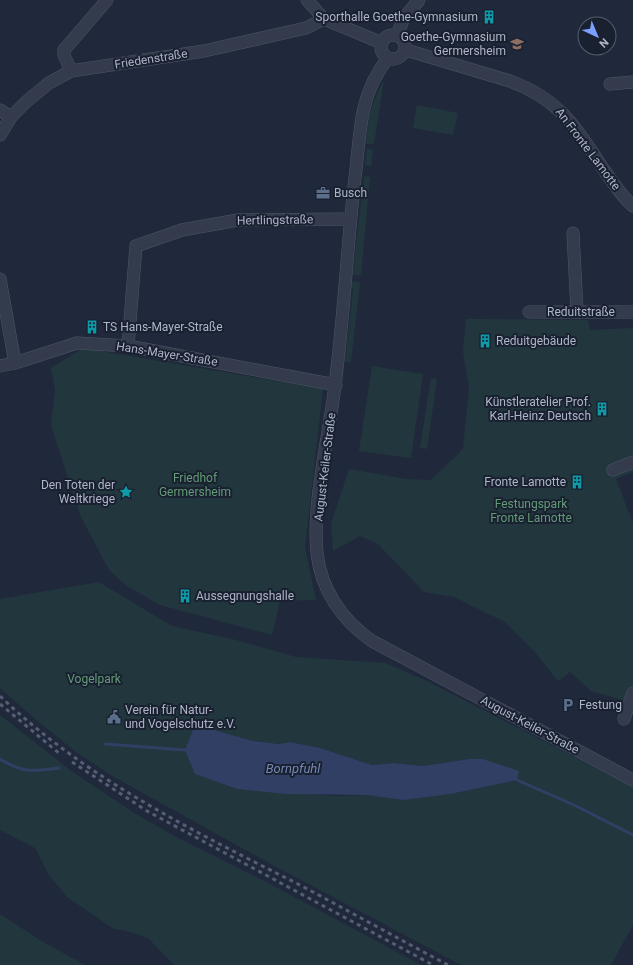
<svg xmlns="http://www.w3.org/2000/svg" width="633" height="965" viewBox="0 0 633 965" font-family="Roboto,sans-serif">
<style>
.green{fill:#22373d;fill-rule:evenodd}
.water{fill:#303f63}
.lines{fill:none;stroke-linecap:round;stroke-linejoin:round}
.stream{stroke:#303f63;stroke-width:3}
.minor-casing{stroke:#4e5567;stroke-width:13}
.minor{stroke:#343b4c;stroke-width:12}
.rail{stroke:#555e73;stroke-width:3;stroke-dasharray:4 4;stroke-linecap:butt}
.labels{text-anchor:middle;stroke-width:4;stroke-linejoin:round;paint-order:stroke}
.poi-label{font-size:12px;fill:#aeb5c8;stroke:#192030;text-anchor:start}
.street-label{font-size:12px;fill:#aeb5c8;stroke:#192030}
.park-label{font-size:12px;fill:#639b76;stroke:#192030}
.water-label{font-size:13px;font-style:italic;fill:#7487b3;stroke:#192030}
</style>
<rect width="100%" height="100%" fill="#20283c"/>
<g class="green">
<path d="M384,80L374,144H366C368,121 371,101 384,80Z"/>
<polygon points="417,105 458,113 453,135 413,128"/>
<polygon points="367,149 373,150 371,166 365,165"/>
<polygon points="364,176 370,177 361,275 354,275 353,272"/>
<polygon points="353,281 360,282 351,362 345,362 353,290 351,287"/>
<polygon points="466,319 588,320 590,330 633,328 633,472 616,479 633,523 633,699 629,702 591,691 569,671 568,674 558,681 534,651 505,622 454,597 424,592 378,544 360,536 333,551 331,524 349,469 406,479 431,480 463,449 469,387 463,351"/>
<polygon points="83,348 323,389 305,547 316,600 280,601 272,635 160,605 127,586 109,570 80,515 51,425 55,390 51,368"/>
<polygon points="372,366 423,374 411,458 359,451"/>
<polygon points="431,378 437,379 427,449 420,448"/>
<path d="M99,582L172,626L236,640L296,657L386,663L429,682L633,787V925L611,965H461L269,863L114,777L76,752L34,718L0,688V599ZM196,722L211,729L253,741L279,744L290,742L320,748L372,765L394,763L423,766L469,759H483L518,771L403,800L366,795L336,796L237,789L195,774L191,735Z"/>
<polygon points="0,715 70,770 136,814 178,838 274,886 421,965 174,965 148,938 127,931 114,929 67,897 49,875 35,848 0,830"/>
<polygon points="0,914 43,942 85,965 0,965"/>
</g>
<polygon class="water" points="196,722 211,729 253,741 279,744 290,742 320,748 372,765 394,763 423,766 469,759 483,759 519,771 517,780 450,794 403,800 366,795 286,794 237,789 195,774 185,750"/>
<g class="lines">
<g class="stream">
<polyline points="105,744 185,750"/>
<path d="M0,759C25,774 32,771 59,768"/>
<polyline points="517,780 574,805 633,835"/>
</g>
<g class="minor-casing">
<g id="minor">
<polyline points="307,0 324,19 382,43"/>
<circle cx="393" cy="47" r="12"/>
<polyline points="397,35 404,18 419,0"/>
<path d="M406,50L510,81C560,99 576,128 604,170C613,182 621,196 633,206"/>
<path d="M388,58C377,72 368,90 364,108C359,130 358,154 355,178C347,247 344,316 335,385C329,437 312,502 317,553C321,590 342,620 372,641L633,780"/>
<polyline points="71,71 64,55 64,50 107,0"/>
<polyline points="610,84 633,82"/>
<polyline points="0,110 11,117"/>
<polyline points="0,135 11,117 27,101 49,83 71,71 204,51 306,28 324,19"/>
<polyline points="573,233 577,311"/>
<polyline points="0,279 15,363"/>
<polyline points="529,312 633,312"/>
<polyline points="128,346 136,246 182,230 238,220 350,219"/>
<polyline points="0,366 15,363 77,343 128,346 336,385"/>
<polyline points="613,470 633,462"/>
<polyline points="624,719 633,693"/>
</g>
</g>
<use href="#minor" class="minor"/>
<g class="rail">
<path d="M0,696C84,777 193,831 296,883C347,910 397,938 448,965"/>
<polyline points="0,704 60,754"/>
<polyline points="72,762 147,811 433,965"/>
</g>
</g>
<defs>
<g id="building-bare" transform="scale(1.08)"><path d="M-4-6H4V6H1V3H-1V6H-4ZM-2.5-4.3h1.7v1.8h-1.7ZM.8-4.3h1.7v1.8H.8ZM-2.5-1h1.7V.8h-1.7ZM.8-1h1.7V.8H.8Z" fill="#0f9aa8" stroke="#192030" stroke-width="2.5" paint-order="stroke"/></g>
<g id="school-bare" transform="scale(1.08)"><path d="M0-5L7-2L0 1L-7-2ZM-4 1L0 2.5L4 1V4Q0 6-4 4Z" fill="#8d6e63" stroke="#192030" stroke-width="2.5" paint-order="stroke"/></g>
<g id="office-bare" transform="scale(1.08)"><path d="M-6-3h4V-5.5h4V-3h4V5H-6ZM-1-4.5V-3h2v-1.5ZM-6 0V1H6V0Z" fill="#5c6f8a" stroke="#192030" stroke-width="2.5" paint-order="stroke"/></g>
<g id="sight-bare" transform="scale(1.08)"><path d="M0-6L1.8-2.2L6-1.7L2.9 1.2L3.7 5.4L0 3.3L-3.7 5.4L-2.9 1.2L-6-1.7L-1.8-2.2Z" fill="#0f9aa8" stroke="#192030" stroke-width="2.5" paint-order="stroke"/></g>
<g id="parking-bare" transform="scale(1.08)"><path d="M-3.5-5.5H1a3.5 3.5 0 0 1 0 7H-1V5.5H-3.5ZM-1-3.4V-.6H.8a1.4 1.4 0 0 0 0-2.8Z" fill="#5c6f8a" stroke="#192030" stroke-width="2.5" paint-order="stroke"/></g>
<g id="civic-bare" transform="scale(1.08)"><path d="M-.6-6.5H3V-4.5H.6V-3L4-1V1h2V6H-6V1h2V-1L-.6-3ZM-1.2 2.5V6h2.4V2.5Z" fill="#5c6f8a" stroke="#192030" stroke-width="2.5" paint-order="stroke"/></g>
</defs>
<g fill-rule="evenodd">
<use href="#building-bare" x="489" y="17"/>
<use href="#school-bare" x="517" y="44"/>
<use href="#office-bare" x="323" y="193"/>
<use href="#building-bare" x="92" y="327"/>
<use href="#building-bare" x="485" y="341"/>
<use href="#building-bare" x="602" y="409"/>
<use href="#building-bare" x="577" y="482"/>
<use href="#sight-bare" x="126" y="492"/>
<use href="#building-bare" x="185" y="596"/>
<use href="#parking-bare" x="568" y="705"/>
<use href="#civic-bare" x="114" y="717"/>
</g>
<g class="labels">
<g class="poi-label">
<text x="478" y="21" text-anchor="end">Sporthalle Goethe-Gymnasium</text>
<text x="506" y="41" text-anchor="end">Goethe-Gymnasium<tspan x="506" dy="14">Germersheim</tspan></text>
<text x="334" y="197">Busch</text>
<text x="103" y="331">TS Hans-Mayer-Straße</text>
<text x="496" y="345">Reduitgebäude</text>
<text x="591" y="406" text-anchor="end">Künstleratelier Prof.<tspan x="591" dy="14">Karl-Heinz Deutsch</tspan></text>
<text x="566" y="486" text-anchor="end">Fronte Lamotte</text>
<text x="115" y="489" text-anchor="end">Den Toten der<tspan x="115" dy="14">Weltkriege</tspan></text>
<text x="196" y="600">Aussegnungshalle</text>
<text x="579" y="709">Festung</text>
<text x="125" y="714">Verein für Natur-<tspan x="125" dy="14">und Vogelschutz e.V.</tspan></text>
</g>
<g class="street-label">
<text transform="translate(151 59) rotate(-9)" y="4">Friedenstraße</text>
<text transform="translate(588 149) rotate(53)" y="4">An Fronte Lamotte</text>
<text transform="translate(275 220) rotate(-1)" y="4">Hertlingstraße</text>
<text x="581" y="316">Reduitstraße</text>
<text transform="translate(167 354) rotate(9)" y="4">Hans-Mayer-Straße</text>
<text transform="translate(325 467) rotate(-83)" y="4">August-Keiler-Straße</text>
<text transform="translate(530 725) rotate(28)" y="4">August-Keiler-Straße</text>
</g>
<g class="park-label">
<text x="195" y="482">Friedhof<tspan x="195" dy="14">Germersheim</tspan></text>
<text x="531" y="508">Festungspark<tspan x="531" dy="14">Fronte Lamotte</tspan></text>
<text x="94" y="683">Vogelpark</text>
</g>
<g class="water-label">
<text x="293" y="773">Bornpfuhl</text>
</g>
</g>
<g transform="translate(597 36) rotate(136)"><circle r="19" fill="#192030" stroke="#555c6d"/>
<path d="M0-3L7 15L0 10L-7 15Z" fill="#7ca0ff"/>
<text y="-6" font-size="11" font-weight="bold" text-anchor="middle" fill="#aeb5c8">N</text>
</g>
</svg>
